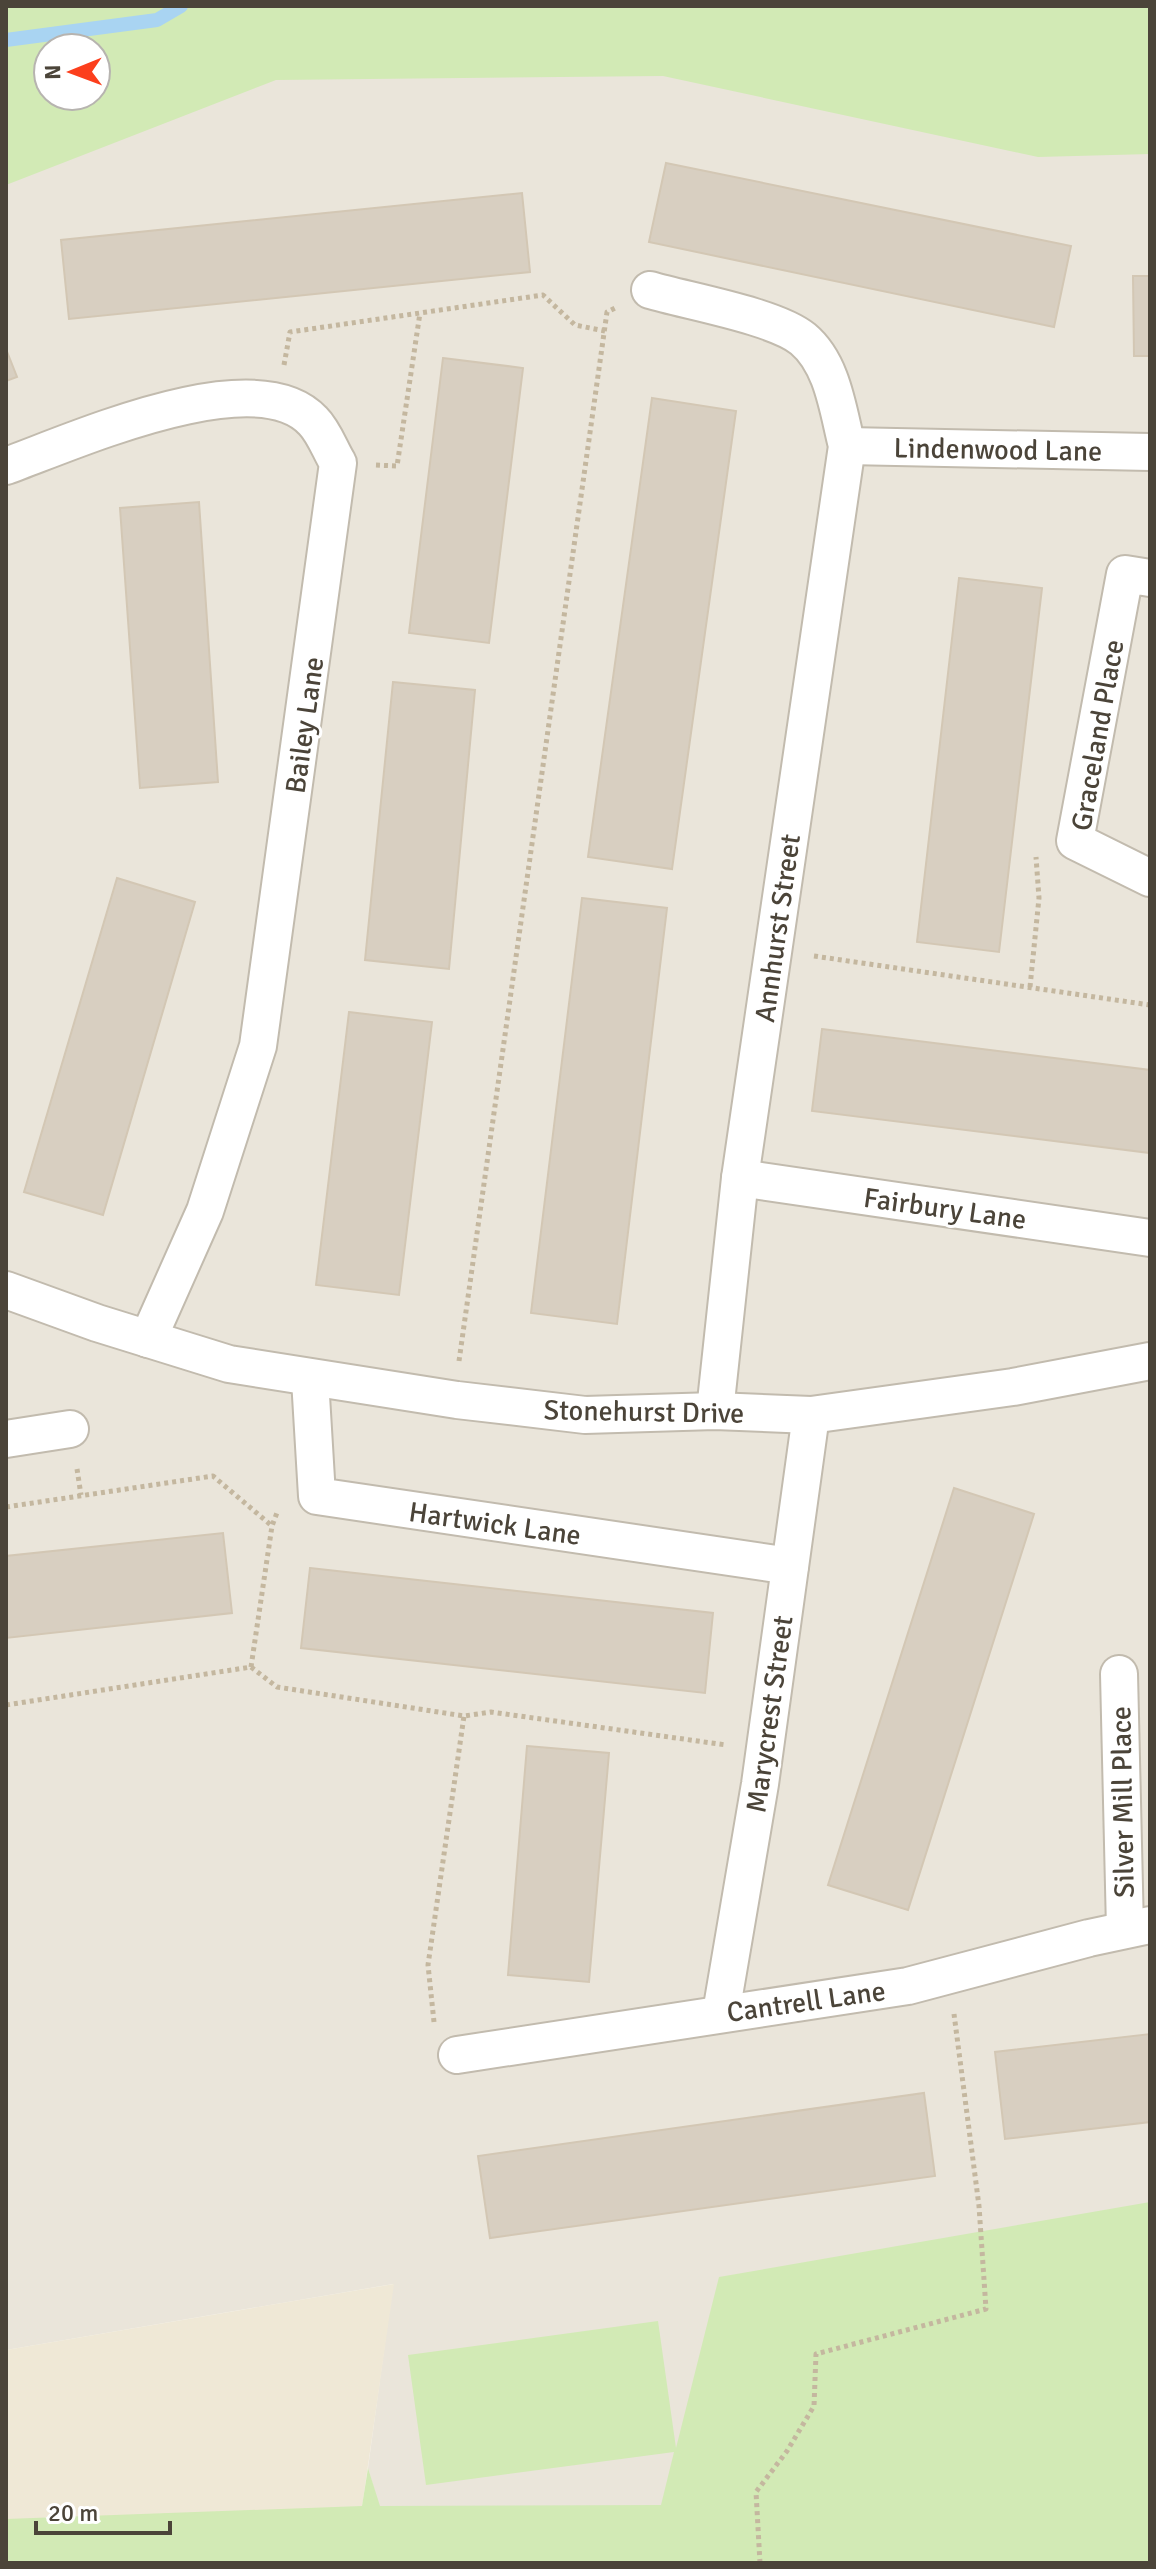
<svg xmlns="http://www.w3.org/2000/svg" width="1156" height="2569" viewBox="0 0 1156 2569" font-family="Signika,sans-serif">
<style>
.residential{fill:#eae5da;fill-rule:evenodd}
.education{fill:#efe8d6}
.green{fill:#d2eab5;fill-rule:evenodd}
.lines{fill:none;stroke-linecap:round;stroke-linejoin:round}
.stream{stroke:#a9d4f2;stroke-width:14}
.building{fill:#d8cfc1;stroke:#d3c7b4;stroke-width:2}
.minor-casing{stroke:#c2bbae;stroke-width:40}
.path{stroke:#c4b79f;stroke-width:5;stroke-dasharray:4 4;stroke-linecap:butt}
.minor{stroke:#fff;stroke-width:36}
.labels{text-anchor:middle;stroke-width:6;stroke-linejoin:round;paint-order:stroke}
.street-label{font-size:28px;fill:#4b4439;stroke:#fff}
</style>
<rect width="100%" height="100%" fill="#f6f3ec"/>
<path class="residential" d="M6,6H1150V2383L911,2504L396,2563L368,2468L393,2284L6,2350ZM48,48H96V96H48Z"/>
<polygon class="education" points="394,2284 354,2563 6,2563 6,2350"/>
<g class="green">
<path d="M6,6H1150V154L1038,157L663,76L276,80L6,185ZM48,48H96V96H48Z"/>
<polygon points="1150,2202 1150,2563 6,2563 6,2519 362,2506 368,2468 380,2506 661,2505 674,2452 426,2485 408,2355 658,2321 676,2448 719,2277"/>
</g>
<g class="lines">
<polyline class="stream" points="6,40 157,20 181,6"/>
</g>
<g class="building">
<polygon points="666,163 1071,246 1054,327 649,242"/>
<polygon points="522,193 530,272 69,319 61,240"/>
<polygon points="1133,276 1150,276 1150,356 1134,356"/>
<polygon points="6,349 17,377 6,381"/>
<polygon points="443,358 523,368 489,643 409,633"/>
<polygon points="652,398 736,411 672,869 588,857"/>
<polygon points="199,502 218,782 140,788 120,508"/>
<polygon points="959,578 1042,588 999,952 917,942"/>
<polygon points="393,682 475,690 449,969 365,960"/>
<polygon points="117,878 195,902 103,1215 24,1192"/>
<polygon points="582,898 667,908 617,1324 531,1313"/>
<polygon points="349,1012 432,1022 399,1295 316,1285"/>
<polygon points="822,1029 1150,1070 1150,1153 812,1111"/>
<polygon points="954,1488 1034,1514 908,1910 828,1885"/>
<polygon points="223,1533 232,1613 6,1638 6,1556"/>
<polygon points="310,1568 713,1613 705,1693 301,1648"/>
<polygon points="527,1746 609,1753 589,1982 508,1975"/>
<polygon points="1150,2034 1150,2122 1005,2139 995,2052"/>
<polygon points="924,2093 935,2176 490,2238 478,2156"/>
</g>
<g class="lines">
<g class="minor-casing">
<g id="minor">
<path d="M650,290C687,301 775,316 803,339C833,364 838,411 847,446L740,1178L715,1411"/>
<polyline points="847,446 1150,452"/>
<path d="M6,466C73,442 255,359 313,421C324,432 330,450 338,463L258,1046L205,1211L148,1339"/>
<polyline points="1150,578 1125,574 1075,841 1150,878"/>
<polyline points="740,1178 1150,1238"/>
<polyline points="6,1290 97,1323 229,1364 457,1400 585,1415 715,1411 811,1415 1013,1387 1150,1361"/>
<polyline points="310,1379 317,1496 790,1566"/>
<polyline points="6,1439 70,1429"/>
<polyline points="1119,1674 1125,1929"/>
<polyline points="721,2013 760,1784 811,1415"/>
<polyline points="457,2055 908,1986 1089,1938 1150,1925"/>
</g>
</g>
<g class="path">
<polyline points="284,365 290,332 543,295 575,325 605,331"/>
<polyline points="376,465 397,466 420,313"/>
<polyline points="814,956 1150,1005"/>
<polyline points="1030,987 1039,898 1036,857"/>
<polyline points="459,1361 607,312 617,307"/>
<polyline points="77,1469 81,1495"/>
<polyline points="6,1507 213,1476 272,1526"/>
<polyline points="251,1667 272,1526 278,1510"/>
<polyline points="6,1705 251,1667 277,1687 464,1716 491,1712 726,1745"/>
<polyline points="434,2022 428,1965 464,1716"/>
<polyline points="760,2563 756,2492 787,2451 814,2406 816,2354 986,2309 979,2206 954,2014"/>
</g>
<use href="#minor" class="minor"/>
</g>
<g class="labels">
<g class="street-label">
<text transform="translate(998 449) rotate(1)" y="10">Lindenwood Lane</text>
<text transform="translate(304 725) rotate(-82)" y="10">Bailey Lane</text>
<text transform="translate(1097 735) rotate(-80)" y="10">Graceland Place</text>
<text transform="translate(777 928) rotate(-82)" y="10">Annhurst Street</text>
<text transform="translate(945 1208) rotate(8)" y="10">Fairbury Lane</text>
<text transform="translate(644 1411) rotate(1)" y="10">Stonehurst Drive</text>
<text transform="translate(495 1523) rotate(8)" y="10">Hartwick Lane</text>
<text transform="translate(769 1714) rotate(-82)" y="10">Marycrest Street</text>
<text transform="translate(1122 1802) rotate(-91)" y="10">Silver Mill Place</text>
<text transform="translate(806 2001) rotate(-8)" y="10">Cantrell Lane</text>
</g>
</g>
<rect width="1156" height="2569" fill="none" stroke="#4b4439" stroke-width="16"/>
<g transform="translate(72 72) rotate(269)"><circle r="38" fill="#ffffff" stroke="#b7b4b0" stroke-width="2"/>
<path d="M0-6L14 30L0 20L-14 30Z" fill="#fc3f1d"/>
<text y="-12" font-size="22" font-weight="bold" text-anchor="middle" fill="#4b4439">N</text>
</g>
<path d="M36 2521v12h134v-12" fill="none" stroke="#4b4439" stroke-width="4"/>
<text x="48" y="2521" font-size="24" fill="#4b4439" stroke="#ffffff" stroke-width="6" paint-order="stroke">20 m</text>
</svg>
